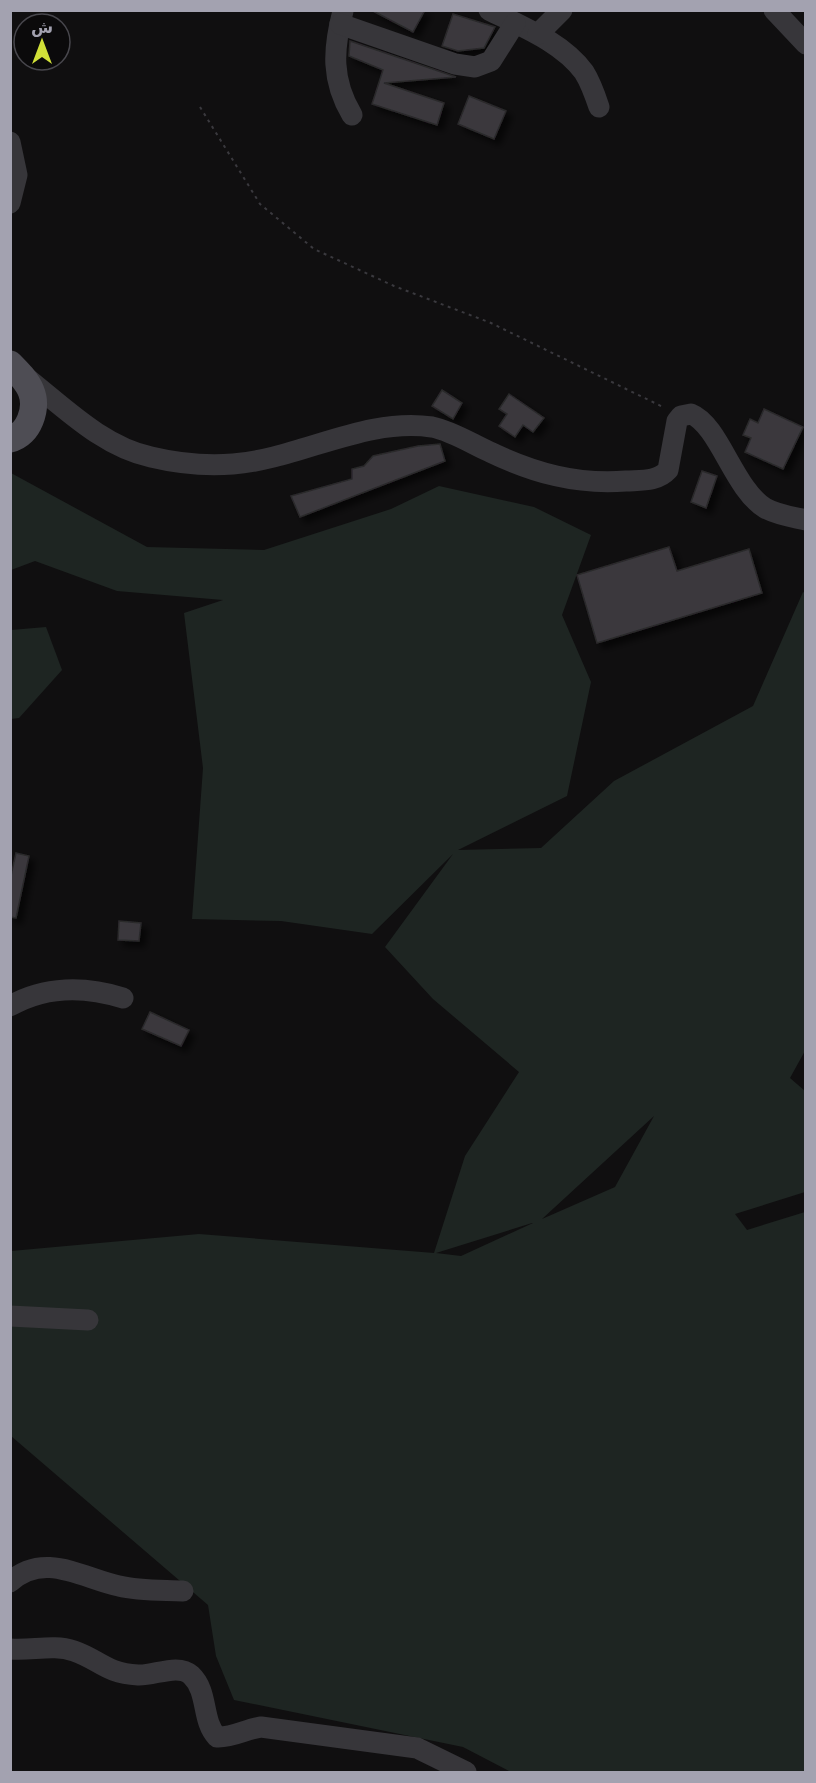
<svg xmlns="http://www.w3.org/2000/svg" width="816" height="1783" viewBox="0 0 816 1783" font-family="'DejaVu Sans',Cairo,sans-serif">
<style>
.green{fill:#1e2522;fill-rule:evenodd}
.building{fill:#3a393d;stroke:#2b292c;stroke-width:1.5;filter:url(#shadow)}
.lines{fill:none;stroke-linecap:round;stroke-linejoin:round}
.path{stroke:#3a393e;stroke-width:2;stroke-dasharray:3 4.5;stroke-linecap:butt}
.minor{stroke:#37363a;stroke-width:21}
.major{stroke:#4e4d54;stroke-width:27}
</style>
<defs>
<filter id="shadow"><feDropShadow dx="5.5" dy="5.5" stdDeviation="3" flood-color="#0009"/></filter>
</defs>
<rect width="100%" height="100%" fill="#100f10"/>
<g class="green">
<path d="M11,473L147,547L264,550L391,509L439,486L534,507L591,535L562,615L591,682L567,796L458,850L541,848L614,781L753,706L803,592L805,593L806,1049L790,1078L805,1091V1192L735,1214L747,1230L805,1212V1772H511L463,1747L234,1700L216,1656L208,1605L11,1436V1251L199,1234L434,1253L465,1156L519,1072L433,999L385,947L453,854L372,934L281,921L192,919L203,768L184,613L223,600L117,591L35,561L11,570ZM654,1116L615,1187L542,1219ZM533,1223L461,1256L436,1253L532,1223Z"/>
<polygon points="46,627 62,670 19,718 11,719 11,630"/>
</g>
<g class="building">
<polygon points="371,10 425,10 413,32"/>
<polygon points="453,14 495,27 484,48 458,51 442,46"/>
<polygon points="350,41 456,77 384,83 444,103 437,125 372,104 383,70 349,56"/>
<polygon points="469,96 506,111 494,139 458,124"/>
<polygon points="442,390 462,403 453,419 432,406"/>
<polygon points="509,394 544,418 533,432 523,425 515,437 499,426 507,414 499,409"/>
<polygon points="764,409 803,427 783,469 745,452 751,438 743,435 750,419 758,423"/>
<polygon points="440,444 445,461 300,517 291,496 352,479 352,469 364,466 373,456 418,446"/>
<polygon points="702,471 717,476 706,508 691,502"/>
<polygon points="669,547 677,571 749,549 762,593 597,643 577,575"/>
<polygon points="16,853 29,856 16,918 10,917 10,880"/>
<polygon points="119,921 141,923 139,941 118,940"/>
<polygon points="150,1012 189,1030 181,1046 142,1029"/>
</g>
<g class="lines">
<polyline class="path" points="200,107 260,204 314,249 394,286 491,323 665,408"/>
<g class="minor">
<path d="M489,10C521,26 562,42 584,72C591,83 595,95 599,107"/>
<polyline points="774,10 806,44"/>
<path d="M343,11C333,49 331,80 352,115"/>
<polyline points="340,24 455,64 475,67 491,61 515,23"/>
<polyline points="538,34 562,10"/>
<polyline points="10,142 17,175 10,203"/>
<path d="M23,375C63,406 101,446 151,457C176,463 207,466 233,464C299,459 365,417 432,427C452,431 472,444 490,452C534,473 577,485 626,481C641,480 657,482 668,470L677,421L681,416L691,414C719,425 734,489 765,508C777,515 793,517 806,520"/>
<path d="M10,1006C45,986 85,986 123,998"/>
<polyline points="10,1316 88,1320"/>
<path d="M10,1582C44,1551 82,1578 119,1586C139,1591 162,1590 183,1591"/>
<path d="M10,1649C32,1651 53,1644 74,1651C100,1660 105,1673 138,1675C154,1676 178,1663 191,1675C209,1692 201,1720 217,1737C232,1738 246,1729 261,1727L417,1748L466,1772"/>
</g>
<path class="major" d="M10,364C18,372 27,381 31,391C38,408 29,435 10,439"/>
</g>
<rect width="816" height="1783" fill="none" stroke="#a3a2b0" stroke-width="24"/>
<g transform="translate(42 42)"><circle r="28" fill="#0b0a0b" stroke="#48474d" stroke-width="1.5"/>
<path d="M0-4.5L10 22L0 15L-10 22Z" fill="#d1e038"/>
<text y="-9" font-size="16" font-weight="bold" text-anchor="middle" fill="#a3a2b0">ش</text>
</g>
</svg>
